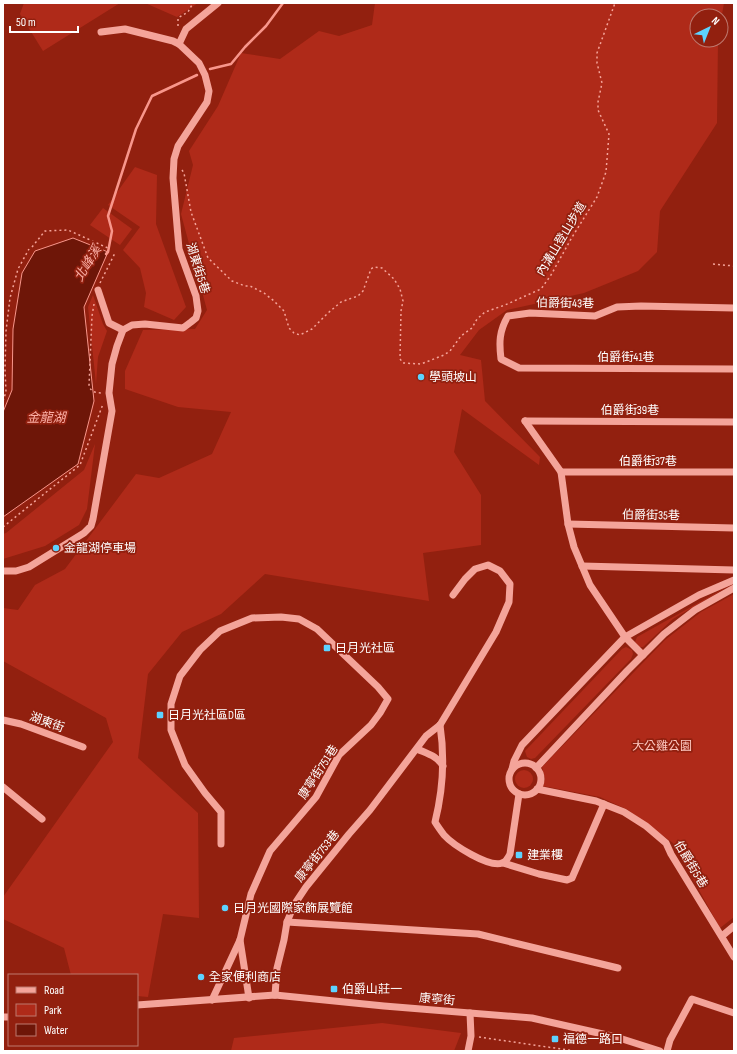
<svg xmlns="http://www.w3.org/2000/svg" width="737" height="1054" viewBox="0 0 737 1054" font-family="'Sofia Sans Condensed','Noto Sans TC',sans-serif">
<style>
.green{fill:#af2a19}
.water{fill:#6e1608;stroke:#f8968b}
.lines{fill:none;stroke-linecap:round;stroke-linejoin:round}
.stream{stroke:#f8968b;stroke-width:2.5}
.path{stroke:#f4a49a;stroke-width:1.5;stroke-dasharray:2 3;stroke-linecap:butt}
.minor{stroke:#f4a49a;stroke-width:7}
.poi-dot{fill:#5dd2ff;stroke:#92200f;stroke-width:1.5}
.labels{text-anchor:middle;stroke-width:3.5;stroke-linejoin:round;paint-order:stroke}
.street-label{font-size:12px;fill:#fff;stroke:#92200f}
.poi-label{font-size:12px;fill:#fff;stroke:#92200f;text-anchor:start}
.park-label{font-size:12px;fill:#fec9c2;stroke:#92200f}
.water-label{font-size:13px;font-style:italic;fill:#fbafa6;stroke:#92200f}
</style>
<rect width="100%" height="100%" fill="#92200f"/>
<g class="green">
<polygon points="24,3 120,3 43,51 20,14"/>
<polygon points="145,3 198,3 177,17"/>
<polygon points="375,3 724,3 721,20 721,16 697,16 697,40 718,40 717,123 660,211 657,252 638,271 584,293 507,310 479,330 460,355 481,360 485,401 540,457 539,465 462,409 454,452 481,495 481,545 423,553 429,601 265,574 221,614 182,632 148,674 138,758 198,813 199,918 163,914 148,997 137,996 137,975 71,975 64,948 3,919 3,897 113,742 106,718 3,661 3,608 18,610 35,585 65,569 136,474 159,478 212,454 231,412 178,407 125,389 125,371 143,330 195,329 207,310 181,214 193,165 189,151 218,106 241,53 280,59 319,31 339,36 372,25"/>
<polygon points="135,167 157,175 156,224 186,307 174,320 144,307 146,293 140,268 123,250 140,227 108,205"/>
<polygon points="103,208 132,229 120,245 90,225"/>
<polygon points="93,295 103,324 107,331 98,357 96,384 88,307"/>
<polygon points="95,444 87,509 79,525 45,546 3,559 3,534 6,533 84,470"/>
<polygon points="734,583 673,619 643,647 639,647 635,642 637,637"/>
<polygon points="734,594 734,917 720,928 673,843 628,810 600,797 543,786 545,779 542,767 665,640 701,612"/>
<polygon points="626,647 632,650 633,654 631,659 535,758 531,759 527,757 525,751 622,649"/>
<circle cx="524" cy="779" r="9"/>
<polygon points="382,1023 461,1033 454,1051 231,1051 234,1038"/>
</g>
<polygon class="water" points="73,238 108,252 84,307 94,401 78,464 3,517 3,412 12,390 13,329 22,273 35,251"/>
<g class="lines">
<g class="stream">
<polyline points="210,69 231,64 245,47 266,26 283,3"/>
<polyline points="106,254 108,252 112,231 108,216 136,129 152,96 197,75"/>
</g>
<g class="path">
<polyline points="178,26 178,18 188,12 193,3"/>
<polyline points="182,170 184,173 191,212 208,258 232,281 245,286 250,286 264,293 274,301 284,311 289,328 294,333 300,335 312,329 328,313 341,302 358,296 363,291 371,269 374,267 382,268 394,279 400,289 403,301 401,311 400,359 403,363 421,364 444,355 450,351 461,336 472,328 477,319 485,312 505,305 541,289 551,275 571,239 597,197 606,172 609,134 598,110 598,102 602,83 597,63 597,53 615,3"/>
<polyline points="32,247 45,231 68,230 110,249"/>
<polyline points="713,264 734,266"/>
<polyline points="100,283 115,253"/>
<path d="M94,304L92,316L89,386C91,392 96,393 102,393"/>
<polyline points="3,401 6,392 5,369 6,331 10,298 18,269 29,249"/>
<polyline points="3,527 80,465 103,404"/>
<polyline points="479,1037 575,1051"/>
</g>
<g class="minor">
<polyline points="101,32 125,29 173,41 179,44"/>
<polyline points="98,290 109,323 123,330"/>
<path d="M734,308L641,306L617,307L595,316L530,313L508,316C499,331 499,343 501,359L519,368L734,369"/>
<polyline points="525,421 561,472 568,524 574,547 590,585 625,637 643,655"/>
<polyline points="525,421 734,422"/>
<polyline points="561,472 734,472"/>
<polyline points="568,524 734,528"/>
<polyline points="582,566 734,570"/>
<polyline points="3,571 16,571 29,567 84,533 91,526 93,519 112,411 109,393 112,364 117,346 123,330 132,325 145,324 183,328 191,322 196,318 198,311 196,296 179,249 173,178 174,159 178,146 207,102 209,91 205,75 199,63 179,44 186,29 218,3"/>
<polyline points="3,720 21,724 83,747"/>
<path d="M440,725C445,758 443,790 435,822C438,827 441,831 444,835C453,845 489,868 502,863C506,862 508,858 510,854L519,794"/>
<path d="M417,749C428,754 437,756 443,766"/>
<circle cx="525" cy="779" r="16"/>
<polyline points="536,768 627,671 664,634 695,610 734,588"/>
<polyline points="512,769 514,761 522,745 625,637 699,595 734,580"/>
<polyline points="3,787 42,819"/>
<polyline points="537,789 596,801 624,812 646,826 666,843 671,854 734,957"/>
<polyline points="503,863 539,874 567,880 572,878 604,804"/>
<polyline points="287,922 478,934 618,968"/>
<polyline points="722,936 734,926"/>
<polyline points="240,940 249,998"/>
<polyline points="275,995 277,968 284,940 287,922 294,905 306,887 349,834 370,810 426,736 440,725 496,632 509,602 510,584 500,571 488,565 475,569 465,579 453,595"/>
<polyline points="212,1000 240,940 251,894 270,851 316,797 339,755 371,725 380,713 388,699 378,687 317,629 299,619 281,617 252,618 220,631 200,650 180,676 171,704 171,730 185,765 205,793 221,812 221,844"/>
<polyline points="137,1005 275,995 384,1006 532,1018 616,1037 660,1051"/>
<polyline points="3,1017 9,1017"/>
<polyline points="468,1051 471,1036 470,1013"/>
<polyline points="667,1051 670,1040 692,999 734,1013"/>
</g>
</g>
<g class="poi-dot">
<circle cx="421" cy="377" r="4"/>
<circle cx="56" cy="548" r="4"/>
<rect x="323" y="644" width="8" height="8" rx="2"/>
<rect x="156" y="711" width="8" height="8" rx="2"/>
<rect x="515" y="851" width="8" height="8" rx="2"/>
<circle cx="225" cy="908" r="4"/>
<circle cx="201" cy="977" r="4"/>
<rect x="330" y="985" width="8" height="8" rx="2"/>
<rect x="551" y="1035" width="8" height="8" rx="2"/>
</g>
<g class="labels">
<g class="street-label">
<text transform="translate(561 239) rotate(-59)" y="4">內溝山登山步道</text>
<text transform="translate(198 268) rotate(73)" y="4">湖東街5巷</text>
<text transform="translate(565 303) rotate(1)" y="4">伯爵街43巷</text>
<text x="626" y="361">伯爵街41巷</text>
<text x="630" y="414">伯爵街39巷</text>
<text x="648" y="465">伯爵街37巷</text>
<text transform="translate(651 515) rotate(1)" y="4">伯爵街35巷</text>
<text transform="translate(47 722) rotate(20)" y="4">湖東街</text>
<text transform="translate(318 772) rotate(-57)" y="4">康寧街751巷</text>
<text transform="translate(317 856) rotate(-51)" y="4">康寧街753巷</text>
<text transform="translate(691 864) rotate(59)" y="4">伯爵街5巷</text>
<text transform="translate(437 999) rotate(5)" y="4">康寧街</text>
</g>
<g class="poi-label">
<text x="429" y="381">學頭坡山</text>
<text x="64" y="552">金龍湖停車場</text>
<text x="335" y="652">日月光社區</text>
<text x="168" y="719">日月光社區D區</text>
<text x="527" y="859">建業樓</text>
<text x="233" y="912">日月光國際家飾展覽館</text>
<text x="209" y="981">全家便利商店</text>
<text x="342" y="993">伯爵山莊一</text>
<text x="563" y="1043">福德一路口</text>
</g>
<g class="park-label">
<text x="662" y="750">大公雞公園</text>
</g>
<g class="water-label">
<text transform="translate(87 263) rotate(-59)" y="5">北峰溪</text>
<text x="46" y="422">金龍湖</text>
</g>
</g>
<rect width="737" height="1054" fill="none" stroke="#ffffff" stroke-width="8"/>
<rect x="8" y="974" width="130" height="72" fill="#92200f" stroke="#be796f"/>
<rect x="16" y="987" width="20" height="6" fill="#f4a49a" stroke="#be796f"/>
<text x="44" y="994" font-size="12" fill="#ffffff">Road</text>
<rect x="16" y="1004" width="20" height="12" fill="#af2a19" stroke="#be796f"/>
<text x="44" y="1014" font-size="12" fill="#ffffff">Park</text>
<rect x="16" y="1024" width="20" height="12" fill="#6e1608" stroke="#be796f"/>
<text x="44" y="1034" font-size="12" fill="#ffffff">Water</text>
<g transform="translate(709 28) rotate(43)"><circle r="19" fill="#92200f" stroke="#be796f"/>
<path d="M0-3L7 15L0 10L-7 15Z" fill="#5dd2ff"/>
<text y="-6" font-size="11" font-weight="bold" text-anchor="middle" fill="#ffffff">N</text>
</g>
<path d="M10 26v6h68v-6" fill="none" stroke="#ffffff" stroke-width="2"/>
<text x="16" y="26" font-size="12" fill="#ffffff" stroke="#92200f" stroke-width="3" paint-order="stroke">50 m</text>
</svg>
